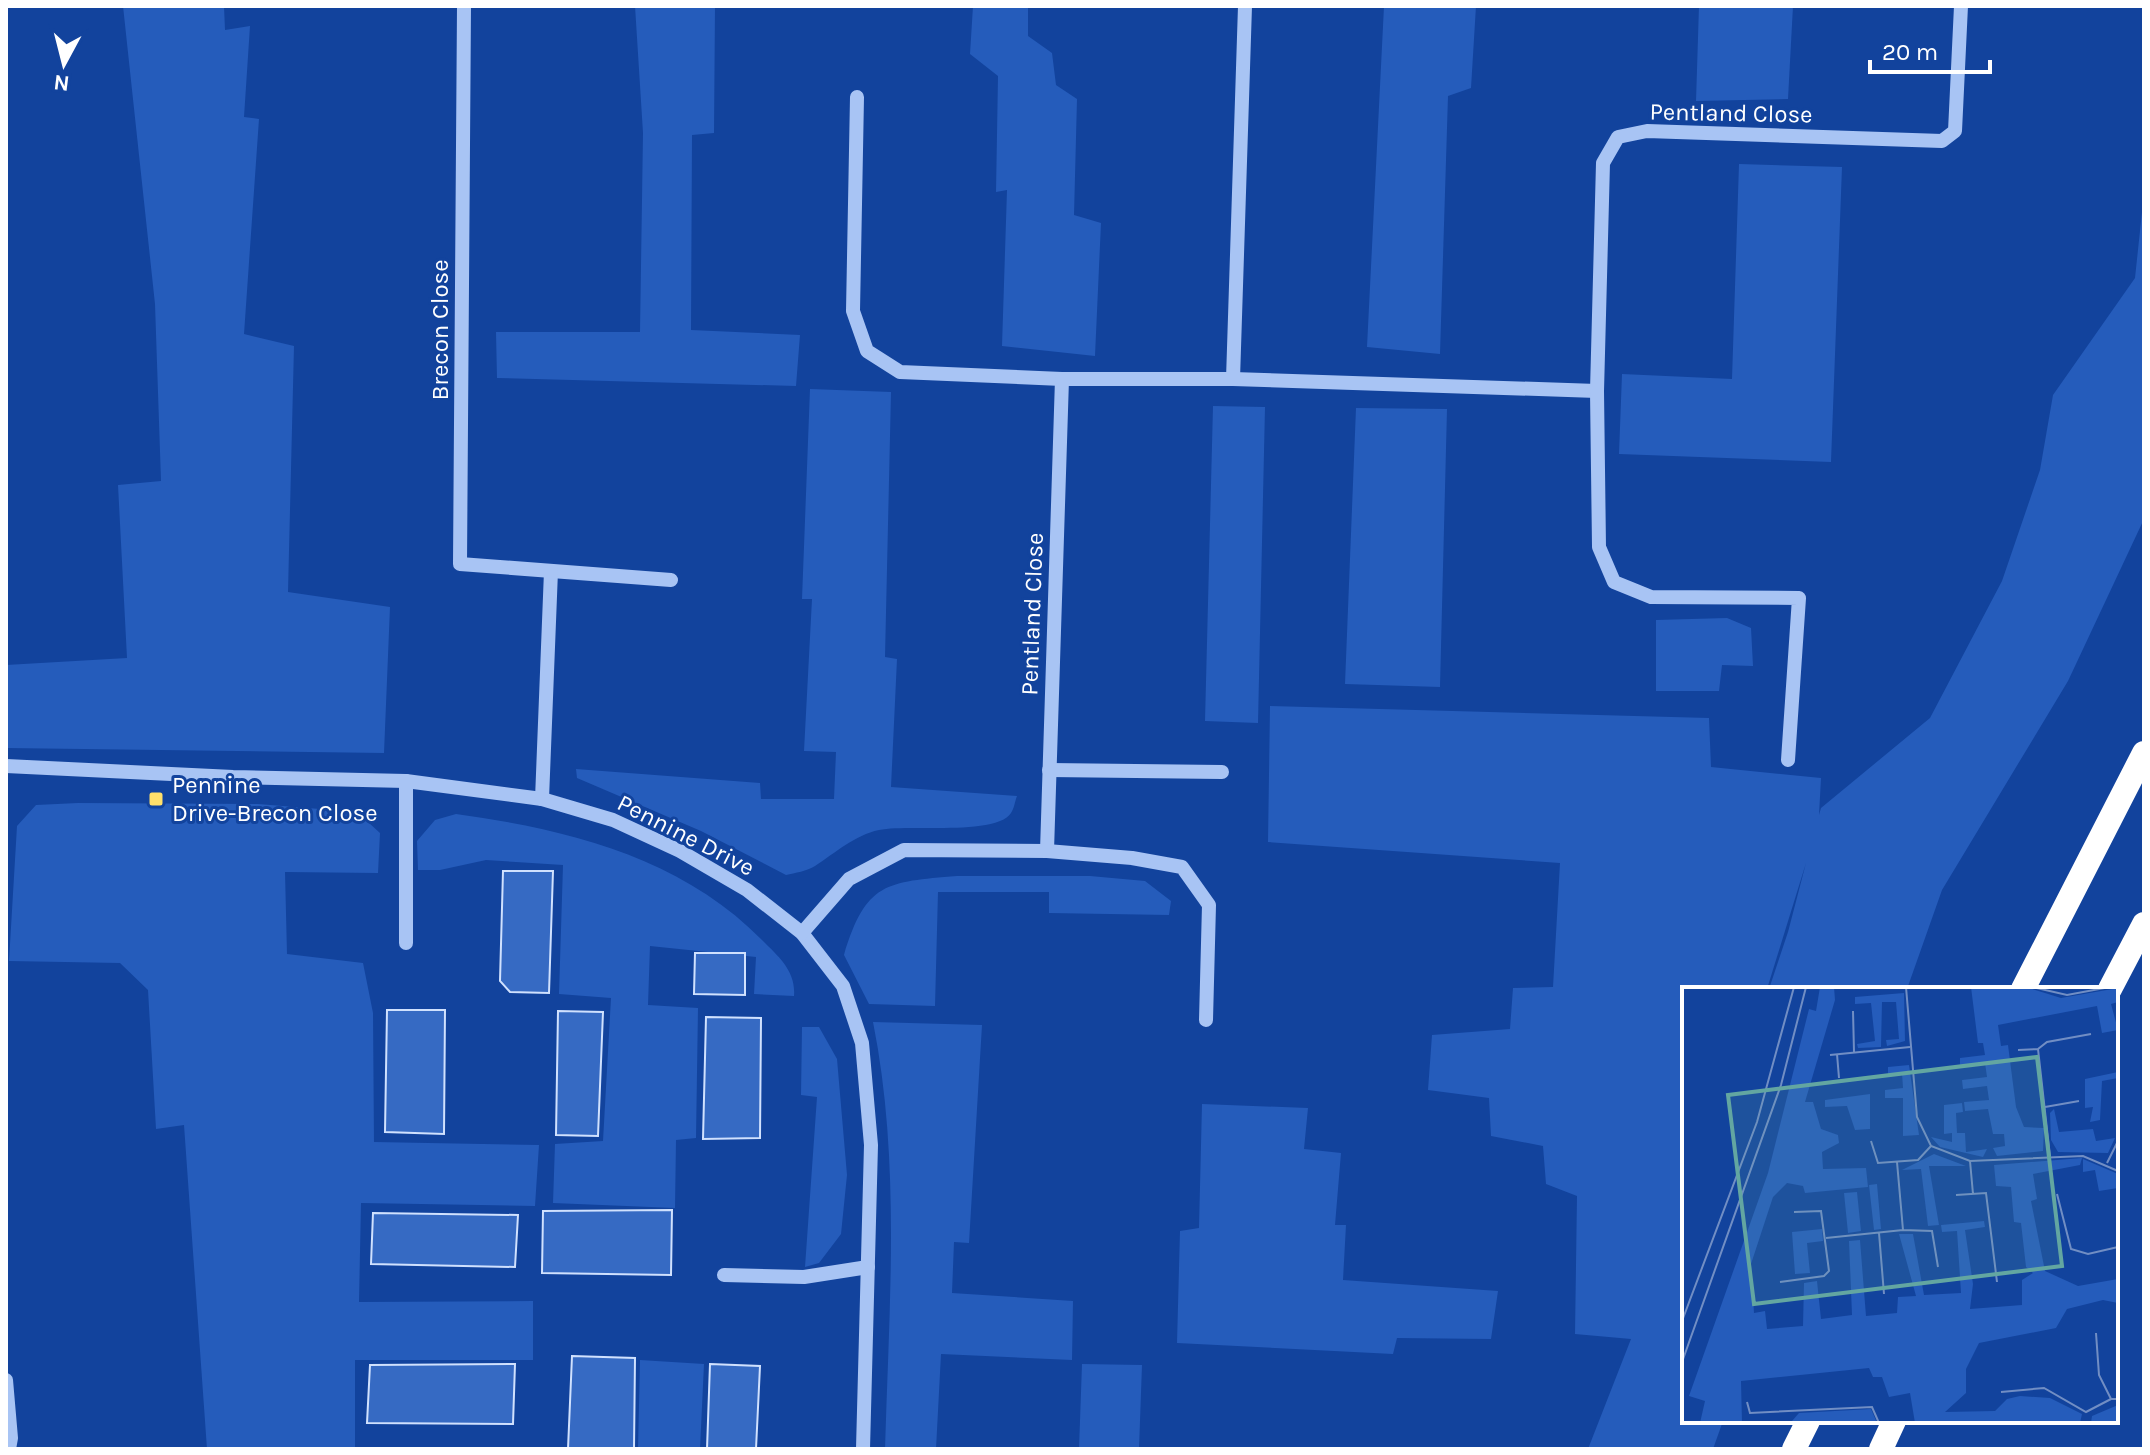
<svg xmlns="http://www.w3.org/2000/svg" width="2150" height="1455" viewBox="0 0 2150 1455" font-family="Karla,sans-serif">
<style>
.green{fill:#255cbb}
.building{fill:#366ac3;stroke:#d0e1fe;stroke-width:2}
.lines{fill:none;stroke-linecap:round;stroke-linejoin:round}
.minor{stroke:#a8c4f4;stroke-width:14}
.highway{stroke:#fff;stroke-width:24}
.poi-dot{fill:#ffe06b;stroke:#12439d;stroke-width:3}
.labels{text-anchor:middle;stroke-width:6;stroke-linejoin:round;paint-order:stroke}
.street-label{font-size:24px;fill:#fff;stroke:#12439d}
.poi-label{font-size:24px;fill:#fff;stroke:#12439d;text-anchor:start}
.inset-road{fill:none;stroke:#718ec4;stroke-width:2}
.view{fill:#63a6a1;fill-opacity:0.15;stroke:#63a6a1;stroke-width:4}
.inset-edge{fill:none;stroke:#fff;stroke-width:4}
</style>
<rect width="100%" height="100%" fill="#12439d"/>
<g class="green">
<polygon points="123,6 224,6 225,30 250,26 244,117 259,119 244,334 294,346 288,592 390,607 384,753 6,748 6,665 127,658 118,485 161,481 155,304"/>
<polygon points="635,6 715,6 714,133 692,135 691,330 800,335 796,386 497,378 496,332 640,332 643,133"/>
<polygon points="973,6 1028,6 1028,36 1052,53 1056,85 1077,99 1074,215 1101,223 1095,356 1002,346 1007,190 996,192 998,76 970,54"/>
<polygon points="1384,6 1476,6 1471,88 1448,96 1440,354 1367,347"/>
<polygon points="1699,6 1793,6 1788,99 1696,101"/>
<polygon points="1739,164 1842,167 1831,462 1619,454 1622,374 1732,379"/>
<polygon points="2144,193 2144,519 2068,681 1942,890 1907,989 1769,989 1788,932 1806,863 1767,989 1684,989 1684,1421 1723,1421 1713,1449 1588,1449 1631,1339 1575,1334 1577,1196 1546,1184 1543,1146 1491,1136 1489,1098 1428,1090 1432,1035 1510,1029 1513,988 1553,987 1560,863 1268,842 1270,706 1709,718 1711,767 1821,778 1819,815 1821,808 1930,718 2002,581 2040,470 2053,395 2135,278"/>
<path d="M810,389L891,392L885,657L897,659L891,787L1017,796C1015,801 1014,809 1011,813C996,836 908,824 879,830C855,835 835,853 815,866C807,871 795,873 786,875L701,831L577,778L576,769L760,783L761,799H834L836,752L804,751L812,599H802Z"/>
<polygon points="1213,406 1265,407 1258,723 1205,721"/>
<polygon points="1356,408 1447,409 1440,687 1345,684"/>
<polygon points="1727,618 1751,628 1753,666 1722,665 1719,691 1656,691 1656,620"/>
<polygon points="78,803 258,804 357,812 380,833 378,873 285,872 287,954 363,963 373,1013 374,1142 539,1145 535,1206 361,1203 359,1302 533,1301 533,1360 355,1360 355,1449 207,1449 184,1125 156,1129 148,990 120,963 9,961 17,826 36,805"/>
<path d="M456,814C566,829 681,857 762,940C779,957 796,971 794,996L754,994L756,957L650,946L648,1005L698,1008L696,1138L676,1140L675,1208L553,1203L555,1144L603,1141L611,998L559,994L563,865L486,860L440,870H418L417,841L435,820Z"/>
<path d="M957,876H1090L1145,881L1171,901L1169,915L1049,913V892H938L935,1006L869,1004L844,955C866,882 886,882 957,876Z"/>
<path d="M873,1022L982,1025L969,1243L954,1242L952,1293L1073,1301L1072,1360L941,1354L936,1449H885C889,1307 901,1162 873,1022Z"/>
<polygon points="802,1027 819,1027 837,1059 847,1175 841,1234 819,1263 805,1267 817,1097 801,1095"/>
<polygon points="1202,1104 1308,1108 1304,1149 1341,1153 1335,1225 1346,1225 1343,1280 1498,1291 1491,1339 1397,1338 1393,1354 1177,1343 1180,1231 1199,1228"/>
<polygon points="640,1360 704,1364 700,1449 638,1449"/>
<polygon points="1082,1364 1142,1365 1139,1449 1079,1449"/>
</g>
<g class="building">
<polygon points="503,871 553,871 549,993 510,992 500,981"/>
<polygon points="695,953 745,953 745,995 694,994"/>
<polygon points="387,1010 445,1010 444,1134 385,1132"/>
<polygon points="558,1011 603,1012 598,1136 556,1135"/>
<polygon points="706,1017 761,1018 760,1138 703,1139"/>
<polygon points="672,1210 671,1275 542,1273 543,1211"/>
<polygon points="373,1213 518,1215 515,1267 371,1264"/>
<polygon points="572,1356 635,1358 634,1449 568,1449"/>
<polygon points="515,1364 513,1424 367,1423 370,1365"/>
<polygon points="710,1364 760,1366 756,1449 707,1449"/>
</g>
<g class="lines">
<g class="minor">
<polyline points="464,6 460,564 671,580"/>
<polyline points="857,97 853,311 867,351 900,372 1062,379 1047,851"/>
<polyline points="1062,379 1233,379 1597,391"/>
<polyline points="1233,379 1245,6"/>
<polyline points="1788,760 1799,598 1651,597 1614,582 1599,547 1597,391 1603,163 1618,137 1647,131 1942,141 1955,131 1961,6"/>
<polyline points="6,766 233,777 406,781 542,799 613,820 680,851 747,890 802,933 843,986 862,1043 871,1145 863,1449"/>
<polyline points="1049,770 1222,772"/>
<polyline points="542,799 551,571"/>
<polyline points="802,933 849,879 904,850 1047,851 1132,858 1182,867 1209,905 1206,1020"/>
<polyline points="406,943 406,781"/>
<polyline points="724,1275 804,1277 868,1267"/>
<polyline points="6,1380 11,1438 9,1449"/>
</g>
<g class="highway">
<polyline points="2023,989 2144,753"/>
<polyline points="2110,989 2144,924"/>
<polyline points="1794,1449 1808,1421"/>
<polyline points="1881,1449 1894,1421"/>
</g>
</g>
<rect class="poi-dot" x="148" y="791" width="16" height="16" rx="4"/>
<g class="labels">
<g class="street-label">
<text transform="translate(1731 113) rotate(1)" y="8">Pentland Close</text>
<text transform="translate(440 330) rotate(-90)" y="8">Brecon Close</text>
<text transform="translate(1032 614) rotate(-88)" y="8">Pentland Close</text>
<text transform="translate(686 835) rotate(27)" y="8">Pennine Drive</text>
</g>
<g class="poi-label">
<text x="172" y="793">Pennine<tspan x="172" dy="28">Drive-Brecon Close</tspan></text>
</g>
</g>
<g transform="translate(1682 987)">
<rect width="436" height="436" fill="#12439d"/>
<path d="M138,0H152L153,13L123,115H131L139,142L156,148L157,156L140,165L141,182L184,181L186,200L123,206L121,199L105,196L91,210L69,277L72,326L83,324L85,342L121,339L122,296L135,294L139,332L170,328L167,254L178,253L184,329L215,326L216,310L234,309L217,247H231L242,308L279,306L275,244L260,245L259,238L302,234L303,240L283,243L291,297L288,322L340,318V293L351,286L344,280L339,236L332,235L329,200L314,199L312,178L400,171L398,178L351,187L355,212L349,214L363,284L396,299L436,292V316L421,313L385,322L374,341L297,356L284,382V406L263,425L313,424L325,412L338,409L368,411L400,427L398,436H233L228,406L207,410L200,390H191L187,381L59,394L60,436H18L23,414L7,409L86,186L127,22L134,24ZM289,0H344L379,11L436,1V15L429,17L436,43L420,46L415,19L316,38L319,59L326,58L334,120L342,140L362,141L361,164L315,169L311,161L323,159L322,147H311L306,122L283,124L282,115L307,113L305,99L281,102L280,93L305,90L303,76L278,78V71L303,68L301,56H296ZM222,6L223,54L205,59L204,53L217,52L214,15H200L199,60L176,61L175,57L193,54L189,16L173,17V10ZM227,78L237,148L221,149V111H203V103L221,101L220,86L206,87V80ZM436,85V91L420,94L418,133L408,135L411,120L403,121V92ZM188,107V142L173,143L165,119L143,120V113ZM280,116L281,125L274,126L275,146H283L284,165L305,162L301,170L258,160L249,150L270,155V146L262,147V118ZM372,122L377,145L411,142L414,154L433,151L426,166L376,165L369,153L368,126ZM252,167L284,179H247L257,238L246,239L239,182L220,183ZM401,172L436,187V201L417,204L413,183L401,185ZM195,197L199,242L192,243L187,198ZM175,205L179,244L166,246L162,206ZM140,242L141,254L125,256L128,286L113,287L110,245ZM436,418V436H409L410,429ZM189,422L195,436L110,434L117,426Z" fill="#255cbb"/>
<path class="inset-road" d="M224,0L235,130L249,159L288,174L401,169L436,184M229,0H261M350,0L385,8L428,0M171,24L172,65M356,62L365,55L409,47M336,63L356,62L368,169M155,67L157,91M148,68L228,60M363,120L397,114M189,154L196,176L236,173L249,159M288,174L291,207M215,175L221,243L250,244L256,280M425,176L436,154M375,207L389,262L406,267L436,260M274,208L304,206L315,295M197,246L202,307M144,251L221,243M98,295L142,289L147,284L139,224L112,225M0,334L75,135L112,0M414,346L417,388L429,412H436M0,375L99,98L124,0M319,405L362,401L404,425L429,412M65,415L68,426L190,420L197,436"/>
<path class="view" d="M355,70L380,279L72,317L46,108Z"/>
<rect width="436" height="436" class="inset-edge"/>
</g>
<rect width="2150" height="1455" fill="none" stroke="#ffffff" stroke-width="16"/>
<g transform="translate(64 64) rotate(187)" stroke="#12439d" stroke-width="6" paint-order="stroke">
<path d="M0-6L14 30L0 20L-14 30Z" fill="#ffffff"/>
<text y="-12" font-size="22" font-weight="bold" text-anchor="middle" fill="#ffffff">N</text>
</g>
<path d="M1870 60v12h120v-12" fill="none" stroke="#ffffff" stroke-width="4"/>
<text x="1882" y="60" font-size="24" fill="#ffffff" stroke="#12439d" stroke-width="6" paint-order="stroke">20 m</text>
</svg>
